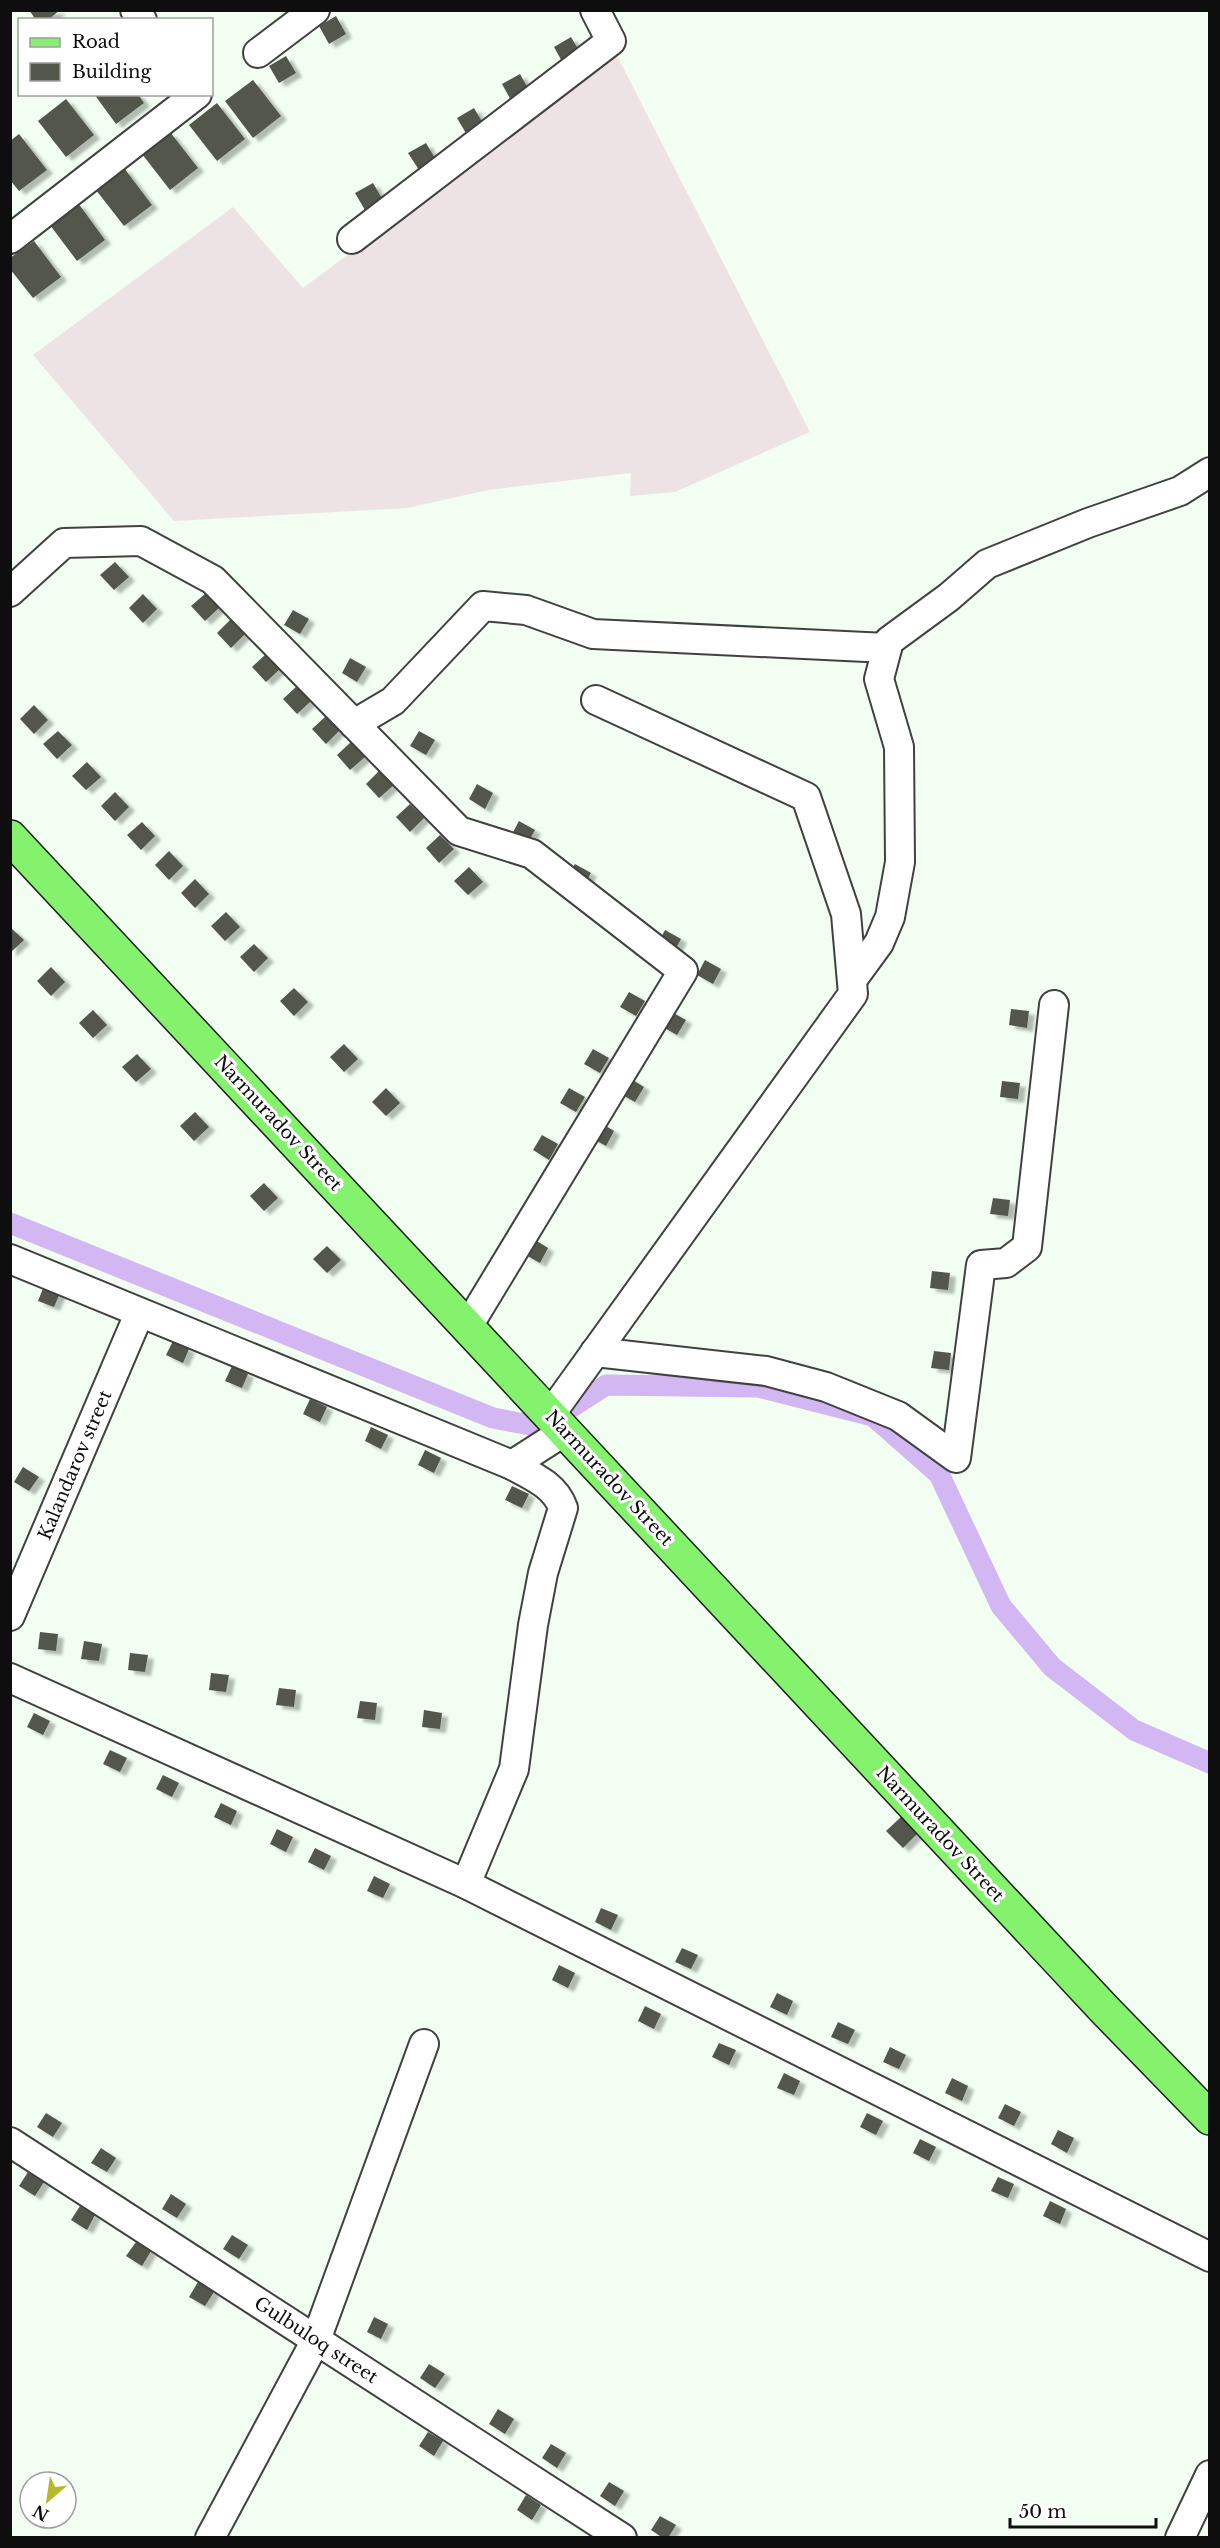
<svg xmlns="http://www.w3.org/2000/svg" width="1220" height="2548" viewBox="0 0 1220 2548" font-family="'Libre Baskerville',serif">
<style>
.industrial{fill:#ede3e4}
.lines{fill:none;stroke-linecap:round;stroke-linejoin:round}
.canal{stroke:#d2b7f3;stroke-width:21}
.building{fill:#52574b;filter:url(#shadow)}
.minor-casing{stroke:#414141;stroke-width:32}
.major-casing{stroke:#1f1f1f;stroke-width:36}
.minor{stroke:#fff;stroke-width:28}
.major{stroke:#84f26d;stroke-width:33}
.labels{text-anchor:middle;stroke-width:6;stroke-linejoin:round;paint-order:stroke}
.street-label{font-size:18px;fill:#0e0e0e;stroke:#fff}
</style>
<defs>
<filter id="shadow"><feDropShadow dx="6" dy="4" stdDeviation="1.5" flood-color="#0004"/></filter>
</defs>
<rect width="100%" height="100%" fill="#f2fef1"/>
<polygon class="industrial" points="616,54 810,432 675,492 630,496 631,473 488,490 407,508 174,521 33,355 233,207 303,288"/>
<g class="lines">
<g class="canal">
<polyline points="10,1223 493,1418 530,1425"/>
<polyline points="569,1409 606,1385 758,1387 873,1416 939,1474 1001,1606 1052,1667 1134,1730 1210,1763"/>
</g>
</g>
<g class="building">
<polygon points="29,10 60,10 48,20 36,20"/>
<polygon points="336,16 346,34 329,44 319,26"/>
<polygon points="571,37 581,54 564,65 554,47"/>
<polygon points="286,56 296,73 279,83 269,66"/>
<polygon points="520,74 530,92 512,102 502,84"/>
<polygon points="253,80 281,116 253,138 225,101"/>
<polygon points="94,94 138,94 144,103 116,124"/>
<polygon points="66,99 94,135 66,157 38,121"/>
<polygon points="217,103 245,139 217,161 189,125"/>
<polygon points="474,108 484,125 467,135 457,118"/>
<polygon points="170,132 198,168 170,190 142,154"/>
<polygon points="19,134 47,170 19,191 10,180 10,141"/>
<polygon points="426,143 436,160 419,170 408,153"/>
<polygon points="124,168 152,205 124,226 96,190"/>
<polygon points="373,183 383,200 365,210 355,193"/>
<polygon points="78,203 105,240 77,261 50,225"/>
<polygon points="34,241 61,277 33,298 10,269 10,258"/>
<polygon points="115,562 129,577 114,590 100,575"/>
<polygon points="206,593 220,607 205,621 191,606"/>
<polygon points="143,594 157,609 143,623 129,608"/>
<polygon points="293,610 309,619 300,634 284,625"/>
<polygon points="231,619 245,634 231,648 217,633"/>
<polygon points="266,654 280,669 266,682 252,667"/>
<polygon points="350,658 366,667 357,682 342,673"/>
<polygon points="297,686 311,701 297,714 283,699"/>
<polygon points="34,705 48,720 34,734 20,719"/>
<polygon points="326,716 340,730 326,744 312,729"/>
<polygon points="58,731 72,745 57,759 43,744"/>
<polygon points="419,731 435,740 426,755 410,746"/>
<polygon points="351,742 365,757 350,770 337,755"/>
<polygon points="87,762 101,777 86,790 72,776"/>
<polygon points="380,770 394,785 379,798 366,784"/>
<polygon points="477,784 493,793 485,809 469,799"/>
<polygon points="115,792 129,807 115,821 101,806"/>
<polygon points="410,804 424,818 410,832 396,817"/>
<polygon points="519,821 535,830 526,846 511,836"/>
<polygon points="142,822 155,836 141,850 127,835"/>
<polygon points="440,835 454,849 439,863 426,848"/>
<polygon points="169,851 183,866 169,880 155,865"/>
<polygon points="575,864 591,873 582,888 566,879"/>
<polygon points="469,867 483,882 468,895 454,881"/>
<polygon points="195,879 209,894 195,908 181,893"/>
<polygon points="226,912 240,927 225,941 211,926"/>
<polygon points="10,927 24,940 10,953"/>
<polygon points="665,930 681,939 673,954 657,945"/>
<polygon points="254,944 268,958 254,972 240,957"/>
<polygon points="705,960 721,969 713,984 697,975"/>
<polygon points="51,967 65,982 51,996 37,981"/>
<polygon points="294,988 308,1002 294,1016 280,1001"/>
<polygon points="629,992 645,1001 636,1016 620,1007"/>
<polygon points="1011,1009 1029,1011 1027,1028 1009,1025"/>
<polygon points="93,1010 107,1025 93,1038 79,1023"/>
<polygon points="670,1011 686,1020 677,1035 661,1026"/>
<polygon points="344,1044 358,1059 344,1072 330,1057"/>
<polygon points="593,1049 609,1058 600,1073 584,1064"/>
<polygon points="137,1054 151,1069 136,1082 122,1067"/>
<polygon points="628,1077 644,1087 635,1102 619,1093"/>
<polygon points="1002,1081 1020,1083 1018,1099 1000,1097"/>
<polygon points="386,1088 400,1103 386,1116 372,1102"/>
<polygon points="569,1088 585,1097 576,1112 560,1103"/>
<polygon points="195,1112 209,1127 194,1141 180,1126"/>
<polygon points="599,1122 614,1131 606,1146 590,1137"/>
<polygon points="542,1135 558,1144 549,1160 533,1150"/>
<polygon points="264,1183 278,1198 264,1211 250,1196"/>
<polygon points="993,1198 1010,1200 1008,1216 990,1214"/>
<polygon points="532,1238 548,1248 540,1263 524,1254"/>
<polygon points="327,1246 341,1260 327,1273 313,1259"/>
<polygon points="932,1271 950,1273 948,1290 930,1288"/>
<polygon points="44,1286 60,1293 54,1307 38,1301"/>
<polygon points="173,1341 189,1349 183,1363 166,1355"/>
<polygon points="934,1351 951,1353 949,1370 931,1368"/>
<polygon points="232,1366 248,1374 242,1388 225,1381"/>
<polygon points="310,1399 327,1407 320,1422 303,1414"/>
<polygon points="371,1427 388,1435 381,1449 365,1441"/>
<polygon points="425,1450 441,1458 434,1473 418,1465"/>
<polygon points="23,1467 39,1477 29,1491 14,1482"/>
<polygon points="512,1486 529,1494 522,1508 505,1500"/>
<polygon points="40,1632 58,1634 56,1651 38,1649"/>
<polygon points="84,1641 102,1644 99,1661 81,1659"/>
<polygon points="130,1653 148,1655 145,1672 128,1670"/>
<polygon points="211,1673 229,1675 226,1692 209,1690"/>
<polygon points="279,1688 296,1690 294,1707 276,1705"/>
<polygon points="360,1701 377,1703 375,1720 357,1718"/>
<polygon points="424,1710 442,1713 440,1729 422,1727"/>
<polygon points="34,1713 50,1721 43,1735 27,1727"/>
<polygon points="110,1750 127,1758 120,1772 103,1764"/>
<polygon points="163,1775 179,1783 172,1797 156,1789"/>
<polygon points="221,1803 237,1811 231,1825 214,1817"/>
<polygon points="901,1817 917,1834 903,1848 886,1831"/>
<polygon points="277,1829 293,1837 286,1852 270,1844"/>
<polygon points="315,1848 331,1856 324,1870 308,1862"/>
<polygon points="374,1876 390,1884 383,1898 367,1891"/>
<polygon points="601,1908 618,1915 611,1930 595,1922"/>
<polygon points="682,1948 698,1955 691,1969 675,1962"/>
<polygon points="559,1965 575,1973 568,1988 552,1980"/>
<polygon points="777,1993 793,2001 787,2015 770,2007"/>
<polygon points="645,2006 661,2014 654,2029 638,2021"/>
<polygon points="838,2022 855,2030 848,2044 831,2037"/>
<polygon points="719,2043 736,2050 729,2065 712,2057"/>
<polygon points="890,2047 906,2055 899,2069 883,2062"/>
<polygon points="784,2073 800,2081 794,2095 777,2088"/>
<polygon points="952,2078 968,2086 962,2101 945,2093"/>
<polygon points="1005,2104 1021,2112 1014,2126 998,2118"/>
<polygon points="46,2113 62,2123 53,2137 37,2127"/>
<polygon points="867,2113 883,2121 876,2135 860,2127"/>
<polygon points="1058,2130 1074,2138 1067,2153 1051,2144"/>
<polygon points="920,2139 936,2147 929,2161 913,2153"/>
<polygon points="101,2148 116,2158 107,2172 91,2163"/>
<polygon points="28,2172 44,2182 35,2196 19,2186"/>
<polygon points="998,2177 1014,2184 1008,2198 991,2191"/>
<polygon points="171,2194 186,2204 177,2218 162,2209"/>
<polygon points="1050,2201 1066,2209 1060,2224 1043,2216"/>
<polygon points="80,2206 95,2215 87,2230 71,2220"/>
<polygon points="232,2235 248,2245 239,2259 223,2249"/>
<polygon points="136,2242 151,2251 142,2266 126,2256"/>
<polygon points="198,2282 214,2292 205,2306 189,2297"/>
<polygon points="374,2317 388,2324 381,2339 367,2332"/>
<polygon points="429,2364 445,2374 435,2388 420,2378"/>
<polygon points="498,2409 514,2419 505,2434 489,2424"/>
<polygon points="428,2432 443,2441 434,2456 419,2446"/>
<polygon points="551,2444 566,2453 557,2468 542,2458"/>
<polygon points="609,2482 624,2491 615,2506 600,2496"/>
<polygon points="526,2495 541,2505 532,2520 517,2510"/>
<polygon points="660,2516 676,2525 668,2538 663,2538 651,2530"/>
</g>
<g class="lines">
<g class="minor-casing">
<g id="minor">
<polyline points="135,10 142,20"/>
<polyline points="258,53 315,10"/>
<polyline points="10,239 197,94"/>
<polyline points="352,239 611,41 595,10"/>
<polyline points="10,592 64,543 141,541 213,580 459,831 532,854 683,971 468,1326"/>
<polyline points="354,724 393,701 483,606 526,610 593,634 887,648"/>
<polyline points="852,980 879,943 890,917 900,862 899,747 879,679 889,641 949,597 987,564 1088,523 1180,491 1210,472"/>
<path d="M10,1259L512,1465C532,1476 555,1485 563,1508L543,1573L533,1625L514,1769L466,1884"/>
<polyline points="595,1352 766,1371 826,1387 898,1416 956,1458 981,1265 1006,1263 1027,1247 1054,1005"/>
<polyline points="550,1415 853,994 846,914 806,797 596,700"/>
<polyline points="512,1465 565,1431"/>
<polyline points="10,1616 139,1314"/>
<polyline points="10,1678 466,1884 1210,2257"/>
<polyline points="10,2142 622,2538"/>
<polyline points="210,2538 316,2340 424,2044"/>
<polyline points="1180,2538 1210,2475"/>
</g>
</g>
<g class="major-casing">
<polyline id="major" points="10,837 1104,2009 1210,2118"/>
</g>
<use href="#minor" class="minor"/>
<use href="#major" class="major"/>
</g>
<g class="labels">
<g class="street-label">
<text transform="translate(278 1123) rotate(47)" y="6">Narmuradov Street</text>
<text transform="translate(75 1465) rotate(-67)" y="6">Kalandarov street</text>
<text transform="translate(609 1478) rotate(47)" y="6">Narmuradov Street</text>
<text transform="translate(940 1834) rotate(47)" y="6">Narmuradov Street</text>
<text transform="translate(316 2340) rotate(33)" y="6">Gulbuloq street</text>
</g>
</g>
<rect width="1220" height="2548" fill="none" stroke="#0e0e0e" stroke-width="24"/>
<rect x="18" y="18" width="195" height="78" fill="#ffffff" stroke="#9f9f9f" stroke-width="1.5"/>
<rect x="30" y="38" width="30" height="9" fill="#84f26d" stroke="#9f9f9f" stroke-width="1.5"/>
<text x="72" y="48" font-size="18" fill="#0e0e0e">Road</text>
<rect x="30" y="63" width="30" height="18" fill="#52574b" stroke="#9f9f9f" stroke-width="1.5"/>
<text x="72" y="78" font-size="18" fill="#0e0e0e">Building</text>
<g transform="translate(48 2500) rotate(209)"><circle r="28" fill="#ffffff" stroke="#9f9f9f" stroke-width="1.5"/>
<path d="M0-4.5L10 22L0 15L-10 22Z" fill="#b6b92c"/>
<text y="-9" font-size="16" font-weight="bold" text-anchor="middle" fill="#0e0e0e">N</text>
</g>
<path d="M1010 2518v9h146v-9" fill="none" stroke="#0e0e0e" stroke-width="3"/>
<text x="1019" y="2518" font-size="18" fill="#0e0e0e" stroke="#ffffff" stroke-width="4.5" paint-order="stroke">50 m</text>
</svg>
